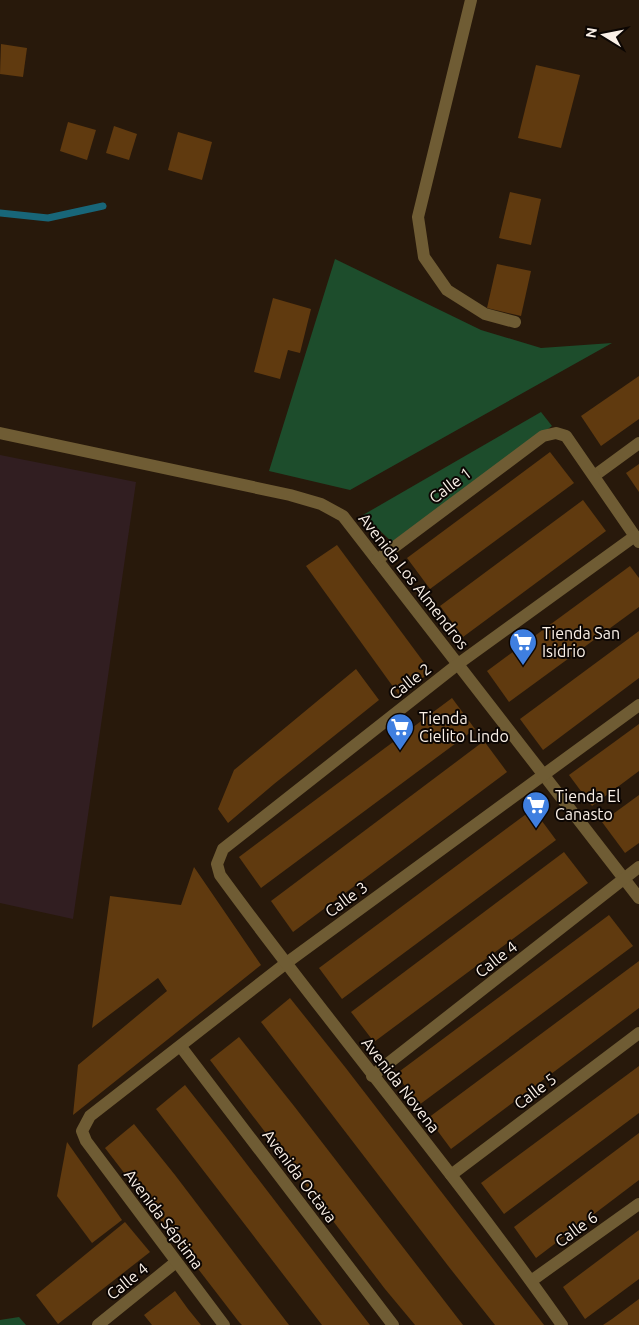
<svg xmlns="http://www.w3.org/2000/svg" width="639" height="1325" viewBox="0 0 639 1325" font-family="Ubuntu,sans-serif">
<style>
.industrial{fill:#311e21}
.green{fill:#1d4d2c}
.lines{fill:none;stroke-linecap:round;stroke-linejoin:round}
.stream{stroke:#186679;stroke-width:7}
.building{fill:#603a0f}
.minor{stroke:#6f5c34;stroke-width:12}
.labels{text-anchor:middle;stroke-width:4;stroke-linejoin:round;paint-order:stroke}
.street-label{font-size:16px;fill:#faf0e7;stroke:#0c0603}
.poi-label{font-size:16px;fill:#faf0e7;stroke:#0c0603;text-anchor:start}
</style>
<rect width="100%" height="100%" fill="#28190b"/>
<polygon class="industrial" points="0,455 136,482 73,919 0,903"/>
<g class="green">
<polygon points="335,259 481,330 541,348 612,343 350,490 269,471"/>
<polygon points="541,412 552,426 392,542 363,515"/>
<polygon points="19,1317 26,1325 0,1325 0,1320"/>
</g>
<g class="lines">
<polyline class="stream" points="0,213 48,218 103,206"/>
</g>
<g class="building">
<polygon points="1,44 27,48 23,77 0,74"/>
<polygon points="536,65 580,75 561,148 518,138"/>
<polygon points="68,122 96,130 87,160 60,151"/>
<polygon points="114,126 137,134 129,160 106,153"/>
<polygon points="178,132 212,142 202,180 168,170"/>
<polygon points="510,192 541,199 531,245 499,238"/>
<polygon points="497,264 531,271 521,316 487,308"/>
<polygon points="273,298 311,309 300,353 288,350 280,379 254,372"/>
<polygon points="639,376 639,419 601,446 581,416"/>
<polygon points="550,452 574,483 430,589 407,558"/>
<polygon points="639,464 639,492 626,473"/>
<polygon points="583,500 606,531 463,637 440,606"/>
<polygon points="337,545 431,672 399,695 306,566"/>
<polygon points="630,566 639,578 639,607 509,702 487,671"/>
<polygon points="639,631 639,678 543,750 520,719"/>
<polygon points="356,669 379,700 274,784 228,823 218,809 234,770"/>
<polygon points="452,698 475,729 261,888 239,857"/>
<polygon points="639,724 639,771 592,806 569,775"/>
<polygon points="484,741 507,772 293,932 271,901"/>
<polygon points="639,795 639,843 625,853 602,822"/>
<polygon points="533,809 556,840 342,999 319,968"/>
<polygon points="564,852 588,883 374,1042 351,1012"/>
<polygon points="194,867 261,965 73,1115 78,1065 167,991 158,978 92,1028 110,896 181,905"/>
<polygon points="609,915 633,946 419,1105 396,1074"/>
<polygon points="639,961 639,1008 451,1149 428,1118"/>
<polygon points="290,998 345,1067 544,1325 495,1325 449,1267 261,1022"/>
<polygon points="239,1037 294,1106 463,1325 415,1325 385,1289 210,1060"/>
<polygon points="639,1066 639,1113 504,1214 481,1183"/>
<polygon points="185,1085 226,1137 370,1325 322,1325 156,1109"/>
<polygon points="134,1124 175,1175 289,1325 242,1325 239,1322 105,1148"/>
<polygon points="639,1133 639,1180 536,1258 514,1227"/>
<polygon points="67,1142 122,1220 92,1243 57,1196"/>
<polygon points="125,1222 150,1252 58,1324 36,1295"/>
<polygon points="639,1230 639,1279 585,1319 563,1287"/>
<polygon points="175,1291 188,1309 201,1325 152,1325 144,1315"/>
<polygon points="639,1299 639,1325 603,1325 612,1319"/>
</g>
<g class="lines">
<g class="minor">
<polyline points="471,0 418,217 424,257 447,290 485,314 515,322"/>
<polyline points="0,433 290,495 321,504 343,516 639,898"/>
<polyline points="594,476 639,443"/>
<polyline points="377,560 543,436 556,433 566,436 639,542"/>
<polyline points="181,1047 393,1325"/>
<polyline points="372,1076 639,867"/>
<polyline points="451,1175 639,1033"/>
<polyline points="531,1281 639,1204"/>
<polyline points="98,1325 176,1262"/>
<polyline points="224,1325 86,1141 82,1131 90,1116 285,964 639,705"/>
<path d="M562,1325C454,1171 331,1027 220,875L217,864L223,849L458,664L635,536"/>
</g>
</g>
<defs>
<g id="supermarket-pin" transform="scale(1.4375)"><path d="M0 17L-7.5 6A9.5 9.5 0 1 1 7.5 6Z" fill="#3f7fe0" stroke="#0c0603"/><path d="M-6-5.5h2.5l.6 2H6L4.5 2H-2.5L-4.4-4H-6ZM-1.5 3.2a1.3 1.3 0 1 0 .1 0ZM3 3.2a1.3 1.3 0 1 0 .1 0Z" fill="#fff"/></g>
</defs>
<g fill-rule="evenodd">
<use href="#supermarket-pin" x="523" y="642"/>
<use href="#supermarket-pin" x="400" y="727"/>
<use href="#supermarket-pin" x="536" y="805"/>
</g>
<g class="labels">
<g class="street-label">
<text transform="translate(450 485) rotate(-37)" y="6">Calle 1</text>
<text transform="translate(414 581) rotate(52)" y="6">Avenida Los Almendros</text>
<text transform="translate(410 681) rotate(-38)" y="6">Calle 2</text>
<text transform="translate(346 899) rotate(-36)" y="6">Calle 3</text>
<text transform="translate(496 959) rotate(-38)" y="6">Calle 4</text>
<text transform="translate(401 1085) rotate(52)" y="6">Avenida Novena</text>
<text transform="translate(535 1091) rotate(-37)" y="6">Calle 5</text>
<text transform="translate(300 1176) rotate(53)" y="6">Avenida Octava</text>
<text transform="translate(164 1219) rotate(53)" y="6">Avenida Séptima</text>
<text transform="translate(576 1229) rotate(-36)" y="6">Calle 6</text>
<text transform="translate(127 1281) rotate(-39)" y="6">Calle 4</text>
</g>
<g class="poi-label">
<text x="542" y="639">Tienda San<tspan x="542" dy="18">Isidrio</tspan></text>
<text x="419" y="724">Tienda<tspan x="419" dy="18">Cielito Lindo</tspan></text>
<text x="555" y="802">Tienda El<tspan x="555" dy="18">Canasto</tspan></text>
</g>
</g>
<g transform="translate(604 35) rotate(280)" stroke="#0c0603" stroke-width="4" paint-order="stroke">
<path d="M0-4L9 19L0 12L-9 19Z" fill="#faf0e7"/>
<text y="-8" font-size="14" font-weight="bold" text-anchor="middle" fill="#faf0e7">N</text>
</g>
</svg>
